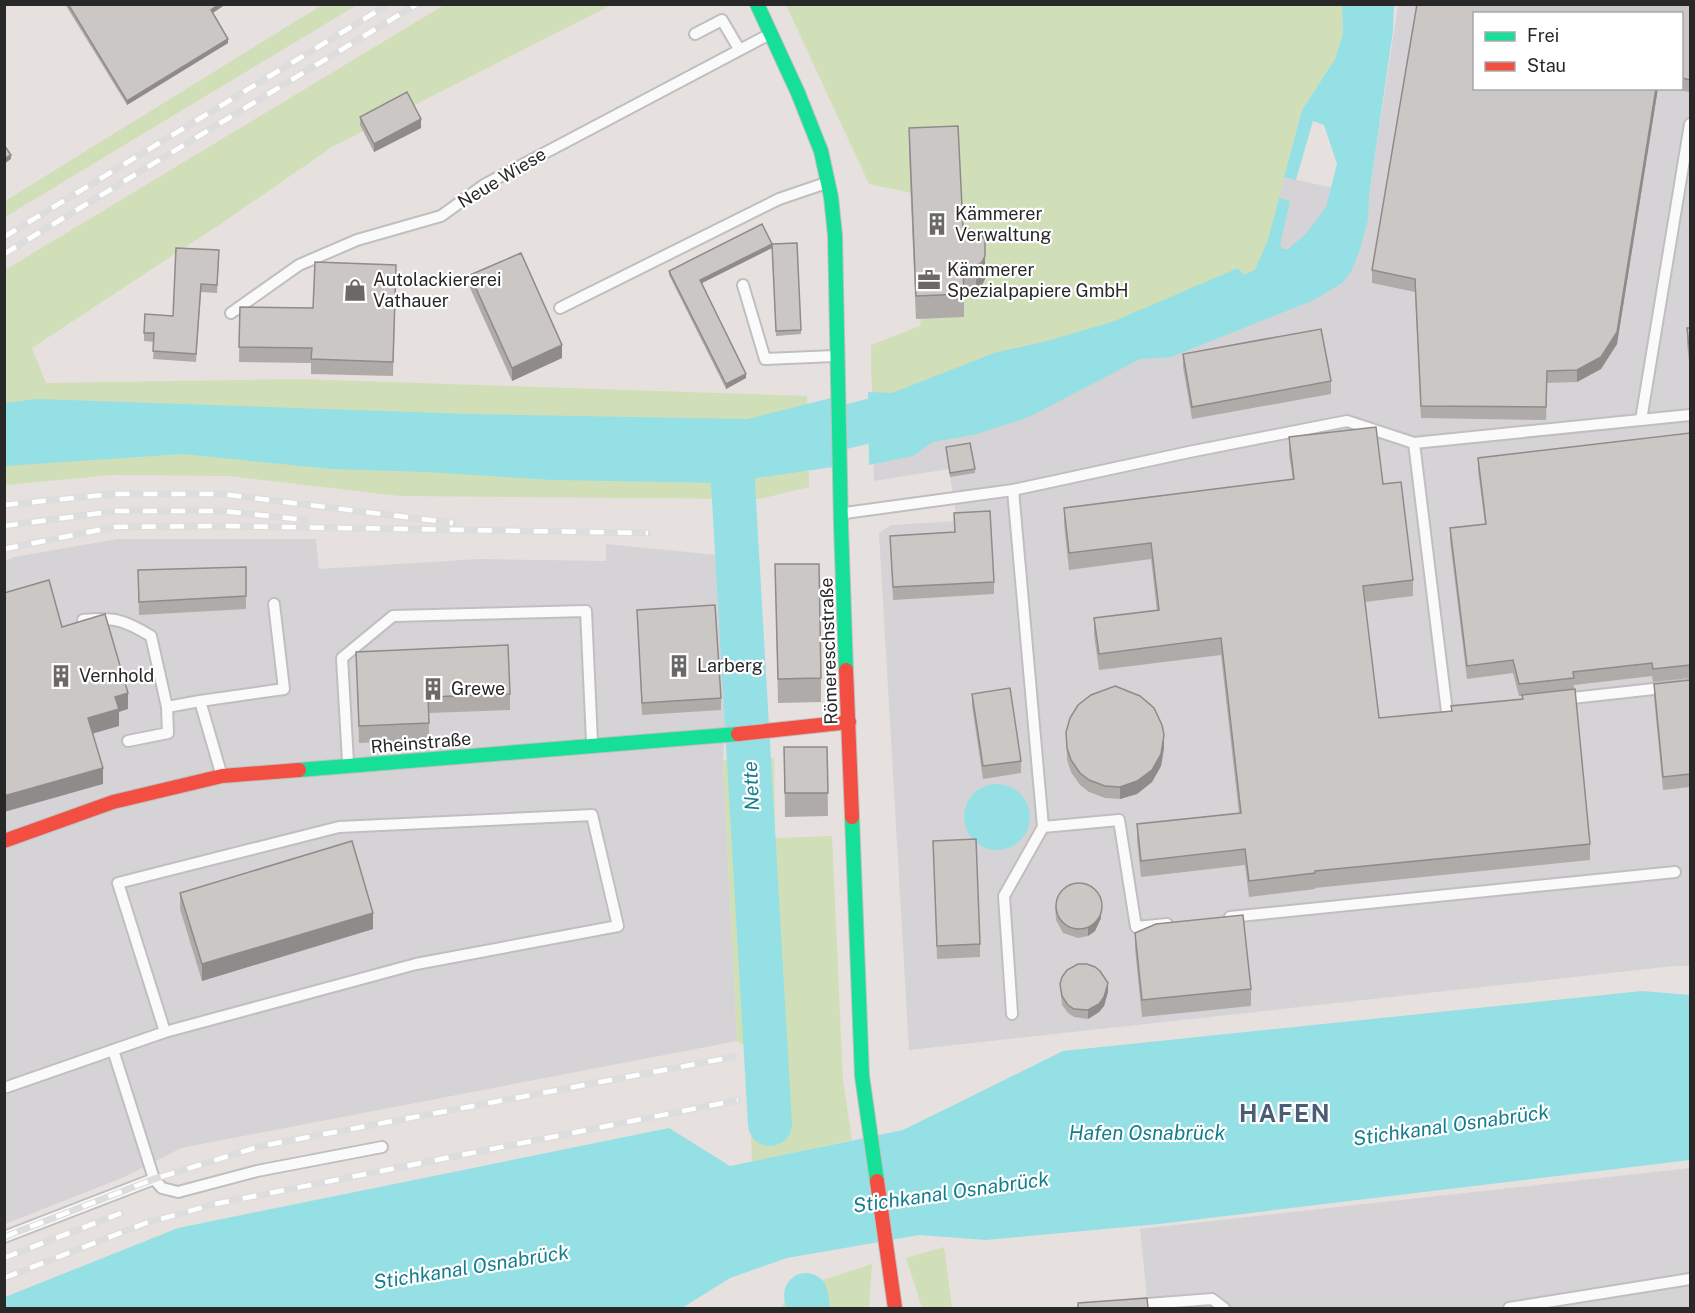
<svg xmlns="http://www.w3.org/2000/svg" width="1695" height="1313" viewBox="0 0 1695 1313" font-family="'Public Sans',sans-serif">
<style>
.industrial{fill:#d5d3d5;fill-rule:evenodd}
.green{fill:#d1dfb8}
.water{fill:#95e0e4}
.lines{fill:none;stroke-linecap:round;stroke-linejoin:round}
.river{stroke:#95e0e4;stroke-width:44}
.lane-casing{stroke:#c0bfbf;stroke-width:14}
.fast-casing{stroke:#c0bfbf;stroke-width:16}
.jam-casing{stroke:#c0bfbf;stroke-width:16}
.lane{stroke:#fbfafa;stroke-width:10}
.fast{stroke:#16e098;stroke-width:14}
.jam{stroke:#f24e42;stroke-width:14}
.rail-casing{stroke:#ddd;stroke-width:7}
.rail{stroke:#fff;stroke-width:4.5;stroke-dasharray:14;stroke-linecap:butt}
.wall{fill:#afaba9}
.shaded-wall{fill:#8e8b8a}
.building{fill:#cbc7c5;stroke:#8e8b8a;stroke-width:1.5}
.labels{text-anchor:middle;stroke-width:4.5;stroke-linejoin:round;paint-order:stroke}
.street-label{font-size:18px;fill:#282828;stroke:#fff}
.poi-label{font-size:18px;fill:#282828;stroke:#fff;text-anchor:start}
.water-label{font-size:20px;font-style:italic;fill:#147e8f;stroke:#fff}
.district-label{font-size:24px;font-weight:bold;letter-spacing:1.5px;fill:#4b5c75;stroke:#fff}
</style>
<rect width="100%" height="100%" fill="#e6e1de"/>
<g class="industrial">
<path d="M1398,5H1690V966H1674L909,1050L879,533L891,525L957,521L949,469L874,481L871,345L921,326V319H916L909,152L1231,148L1284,177L1369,196ZM1474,14H1682V88H1474Z"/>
<polygon points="118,539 316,539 319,569 479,559 606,561 606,544 717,555 726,709 723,760 737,1041 181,1148 122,1178 5,1224 5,561 14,557"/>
<polygon points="1690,1168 1690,1308 1148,1308 1140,1229"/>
</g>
<g class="green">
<polygon points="322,5 357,5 5,217 5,201"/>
<polygon points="444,5 611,5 332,147 222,223 32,348 46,383 300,379 807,396 809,487 760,499 400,496 228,476 113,475 5,485 5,270"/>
<polygon points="786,5 1342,5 1343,33 1335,59 1302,110 1268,240 1256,270 1112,322 1047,341 994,353 892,393 872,391 871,345 920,326 921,319 964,317 910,152 911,193 869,184"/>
<polygon points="774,758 775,838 832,836 843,1080 852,1140 752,1162 747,1046 737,1041 723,760"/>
<polygon points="944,1247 952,1308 922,1308 906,1258"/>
<polygon points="872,1264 869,1308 781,1308 789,1291"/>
</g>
<g class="water">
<polygon points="1342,5 1394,5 1393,31 1369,196 1368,220 1360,249 1351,272 1342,283 1314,300 1171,357 1140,359 1029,417 977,434 933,442 913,456 869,465 868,392 892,393 994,353 1047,341 1112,322 1238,268 1244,275 1255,270 1268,240 1279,198 1290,201 1280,245 1283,249 1288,249 1306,234 1326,207 1337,164 1324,125 1313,121 1296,180 1284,177 1302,110 1335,59 1343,33"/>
<polygon points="839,396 840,466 722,483 553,480 426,472 331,469 183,454 5,466 4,403 37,399 469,414 747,419"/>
<circle cx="997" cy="817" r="33"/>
<polygon points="1642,991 1690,995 1690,1160 1159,1224 986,1240 919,1235 787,1258 730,1278 682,1308 5,1308 5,1297 178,1228 669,1128 730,1166 903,1130 1063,1051"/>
</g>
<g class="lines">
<g class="river">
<polyline points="796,439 926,407"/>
<polyline points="731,449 770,1124"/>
<polyline points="806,1295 808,1308"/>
</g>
<g class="lane-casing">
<g id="lane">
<polyline points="695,34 722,20 739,49"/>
<polyline points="743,285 765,359 835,356"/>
<polyline points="560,308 779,199 826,183"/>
<polyline points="231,313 299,265 357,240 441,216 484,185 768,35"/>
<polyline points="1641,420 1690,124"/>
<polyline points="1414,443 1447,712 1461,711"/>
<polyline points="1013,490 1043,827 1119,820 1136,927 1167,924"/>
<polyline points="845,513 1013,490 1189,452 1347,421 1414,443 1690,415"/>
<path d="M83,620C115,617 124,620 151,636L167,707L200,701"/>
<polyline points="1563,699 1690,685"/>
<polyline points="128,741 168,733 167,707"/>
<polyline points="348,762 342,658 393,616 586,611 592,742"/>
<polyline points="221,773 200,701 284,689 274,604"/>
<polyline points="1230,917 1675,872"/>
<polyline points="1012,1014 1004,896 1043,827"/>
<polyline points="113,1050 154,1179 162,1188 178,1192 257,1171 382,1147"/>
<polyline points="4,1088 165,1032 416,964 618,926 592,815 339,827 118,883 165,1032"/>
<polyline points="4,1237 154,1179"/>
<polyline points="1135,1305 1212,1299 1224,1308"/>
<polyline points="1509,1308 1690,1279"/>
</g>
</g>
<g class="fast-casing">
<g id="fast">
<polyline points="757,4 798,93 821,151 831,197 835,235 841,526 846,670"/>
<polyline points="299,770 738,734"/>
<polyline points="852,817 862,1076 877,1181"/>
</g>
</g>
<g class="jam-casing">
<g id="jam">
<polyline points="846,670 852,817"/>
<polyline points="738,734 849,722"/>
<polyline points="4,841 113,802 222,776 299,770"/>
<polyline points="877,1181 895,1308"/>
</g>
</g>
<use href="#lane" class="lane"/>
<use href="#fast" class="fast"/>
<use href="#jam" class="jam"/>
<g class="rail-casing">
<g id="rail">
<polyline points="4,237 389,4"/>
<polyline points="4,254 417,4"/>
<polyline points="4,505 113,494 222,494 453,523"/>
<polyline points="4,526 116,511 223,511 306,520"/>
<polyline points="4,549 114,527 221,526 648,533"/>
<polyline points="4,1237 154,1179 261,1146 733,1057"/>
<polyline points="4,1258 121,1213"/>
<polyline points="4,1278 146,1223 215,1204 738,1100"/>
</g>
</g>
<use href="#rail" class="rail"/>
</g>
<g class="wall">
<polygon points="65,4 226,4 213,13 228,43 127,105"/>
<polygon points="1417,4 1690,4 1690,92 1665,88 1682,88 1682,14 1474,14 1474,88 1658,88 1617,344 1601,369 1577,382 1547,383 1546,420 1421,418 1415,292 1372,283 1372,270"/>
<polygon points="360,117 421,128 374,152 360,125"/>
<polygon points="909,128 963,227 985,279 982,285 976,289 964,290 964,317 916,319 909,152"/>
<polygon points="797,243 801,334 776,336 772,248 702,283 746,378 726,389 669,275 669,271"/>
<polygon points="219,258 217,293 201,292 196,362 153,359 154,342 144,341 144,333 173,316"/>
<polygon points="396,265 393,376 311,374 311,363 239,362 240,307 313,308"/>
<polygon points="470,275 562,358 512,381 470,288"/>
<polygon points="1687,328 1690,328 1690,370 1687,344"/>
<polygon points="1183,354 1331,381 1331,394 1192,419 1183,367"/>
<polygon points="1690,433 1690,678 1653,682 1652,676 1574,685 1590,844 1590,860 1315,888 1315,889 1249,897 1245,865 1141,877 1137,840 1137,824 1239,813 1221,655 1099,670 1094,635 1094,618 1157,611 1151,559 1069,570 1064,524 1064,508 1293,480 1289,454 1289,437 1383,484 1413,580 1413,596 1365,602 1379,718 1451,711 1451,706 1522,699 1522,696 1519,696 1513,673 1467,679 1450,541 1450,528 1485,524 1478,471 1478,458"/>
<polygon points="946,447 975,469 975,473 950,477"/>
<polygon points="954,513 994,582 994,594 893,600 890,536 954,532"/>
<polygon points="775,564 821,678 821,702 778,703"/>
<polygon points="246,567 246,609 139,615 138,570"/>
<polygon points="637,610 721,698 721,710 642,715"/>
<polygon points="356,652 510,694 510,710 429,713 429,740 359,743"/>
<polygon points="1690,680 1690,787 1663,790 1654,697 1654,684"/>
<polygon points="972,694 1021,761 1021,773 983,779 972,706"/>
<polygon points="1066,732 1164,748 1161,766 1152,782 1137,794 1120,799 1105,798 1089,792 1080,785 1071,772 1067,760"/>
<polygon points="784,747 827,747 828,816 785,817"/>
<polygon points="933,841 980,944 980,957 937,959"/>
<polygon points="180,893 373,929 202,981 180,909"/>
<polygon points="1055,905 1101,918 1095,931 1088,936 1078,938 1063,933 1056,920"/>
<polygon points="1135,933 1251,989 1251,1006 1142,1017 1135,949"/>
<polygon points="1060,984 1108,992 1104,1006 1099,1012 1088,1019 1074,1017 1068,1013 1062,1005"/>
</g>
<g class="shaded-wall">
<polygon points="219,4 226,4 211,14 211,10"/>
<polygon points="228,39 228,43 127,105 127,101"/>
<polygon points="1656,88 1658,88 1617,344 1601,369 1577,382 1577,370"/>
<polygon points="421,119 421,128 374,152 374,144"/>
<polygon points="11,155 11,159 4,164 4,159"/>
<polygon points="772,244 772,248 700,284 700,280"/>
<polygon points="985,256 985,279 982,285 976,289 976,266"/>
<polygon points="562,345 562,358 512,381 512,368"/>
<polygon points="746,374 746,378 726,389 726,384"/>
<polygon points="128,693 128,709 119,712 119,726 88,735 88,718 115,697"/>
<polygon points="1164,735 1164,748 1161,766 1152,782 1137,794 1120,799 1120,787"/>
<polygon points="103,768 103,784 4,812 4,796"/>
<polygon points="1101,909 1101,918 1095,931 1088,936 1088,928"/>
<polygon points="373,913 373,929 202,981 202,964"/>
<polygon points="1108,983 1108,992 1104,1006 1099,1012 1088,1019 1088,1010"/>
</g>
<g class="building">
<polygon points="68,4 219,4 211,10 228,39 127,101"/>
<polygon points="1417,4 1690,4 1690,80 1682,78 1682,14 1474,14 1474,88 1656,88 1617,332 1601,357 1577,370 1547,371 1546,407 1421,406 1415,279 1372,270"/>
<polygon points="407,92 421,119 374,144 360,117"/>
<polygon points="958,126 963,227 980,233 985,240 985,256 982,262 976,266 963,266 964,294 916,296 909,128"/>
<polygon points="4,145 11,155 4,159"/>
<polygon points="762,224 772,244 700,280 746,374 726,384 669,271"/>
<polygon points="797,243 801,330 776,331 772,244"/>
<polygon points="176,248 219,250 217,285 201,284 196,354 153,351 154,333 144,333 145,314 173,316"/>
<polygon points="521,253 562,345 512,368 470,275"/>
<polygon points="315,262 396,265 393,362 311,359 312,348 239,347 240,307 313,308"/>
<polygon points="1687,328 1690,328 1690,354"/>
<polygon points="1321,329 1331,381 1192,407 1183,354"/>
<polygon points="1376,427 1383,484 1401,482 1413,580 1363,586 1379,718 1452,711 1451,706 1523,699 1522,695 1575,689 1590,844 1315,871 1315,873 1249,881 1245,849 1141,861 1137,824 1241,813 1221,638 1099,654 1094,618 1159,610 1151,543 1069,553 1064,508 1294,479 1289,437"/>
<polygon points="1690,433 1690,665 1653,669 1652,663 1573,672 1574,678 1519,684 1513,660 1467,666 1450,528 1486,524 1478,458"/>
<polygon points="970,443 975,469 950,473 946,447"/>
<polygon points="990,511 994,582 893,587 890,536 955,532 954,513"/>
<polygon points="775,564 819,564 821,678 778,679"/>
<polygon points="246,567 246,596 139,602 138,570"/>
<polygon points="49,580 62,627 105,614 128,693 115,697 119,709 88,718 103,768 4,796 4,593"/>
<polygon points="715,605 721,698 642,703 637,610"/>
<polygon points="508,645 510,694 428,697 429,723 359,726 356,652"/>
<polygon points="1690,680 1690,774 1663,777 1654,684"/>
<polygon points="1115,686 1140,696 1154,708 1162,725 1164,735 1161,754 1152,770 1137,781 1120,787 1105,786 1089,780 1080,773 1071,760 1067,748 1066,732 1070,718 1078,705 1091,695"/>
<polygon points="1010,688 1021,761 983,766 972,694"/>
<polygon points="784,747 827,747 828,793 785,793"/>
<polygon points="976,839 980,944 937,946 933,841"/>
<polygon points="352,841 373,913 202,964 180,893"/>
<circle cx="1079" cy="906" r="23"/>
<polygon points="1243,915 1251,989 1142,1000 1135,933 1156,924"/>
<polygon points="1078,964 1087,964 1095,967 1100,971 1108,983 1104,997 1099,1004 1088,1010 1074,1009 1068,1005 1062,996 1060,984 1062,977 1067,970"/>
<polygon points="1147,1298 1148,1308 1078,1308 1078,1303"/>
</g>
<defs>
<g id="building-bare" transform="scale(1.8)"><path d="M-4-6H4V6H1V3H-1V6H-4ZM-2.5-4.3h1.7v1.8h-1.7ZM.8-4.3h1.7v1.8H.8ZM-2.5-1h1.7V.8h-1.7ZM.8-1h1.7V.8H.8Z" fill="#6a6968" stroke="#fff" stroke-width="2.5" paint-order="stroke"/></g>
<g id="office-bare" transform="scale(1.8)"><path d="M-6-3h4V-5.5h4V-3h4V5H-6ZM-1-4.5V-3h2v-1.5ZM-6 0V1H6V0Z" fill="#6a6968" stroke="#fff" stroke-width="2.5" paint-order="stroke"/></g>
<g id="shop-bare" transform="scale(1.8)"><path d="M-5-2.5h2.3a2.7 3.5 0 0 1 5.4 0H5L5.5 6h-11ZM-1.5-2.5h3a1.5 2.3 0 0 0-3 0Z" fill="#6a6968" stroke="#fff" stroke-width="2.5" paint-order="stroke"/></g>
</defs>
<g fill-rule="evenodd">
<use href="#building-bare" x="937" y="224"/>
<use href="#office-bare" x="929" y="280"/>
<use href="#shop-bare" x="355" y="290"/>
<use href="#building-bare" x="679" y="666"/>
<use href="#building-bare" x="61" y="676"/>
<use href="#building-bare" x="433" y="689"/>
</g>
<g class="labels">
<g class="street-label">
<text transform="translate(502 178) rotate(-31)" y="6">Neue Wiese</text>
<text transform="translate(829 651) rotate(-92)" y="6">Römereschstraße</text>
<text transform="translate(421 743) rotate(-5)" y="6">Rheinstraße</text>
</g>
<g class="poi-label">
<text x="955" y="220">Kämmerer<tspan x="955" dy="21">Verwaltung</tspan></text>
<text x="947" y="276">Kämmerer<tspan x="947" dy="21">Spezialpapiere GmbH</tspan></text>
<text x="373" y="286">Autolackiererei<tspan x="373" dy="21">Vathauer</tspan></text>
<text x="697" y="672">Larberg</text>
<text x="79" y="682">Vernhold</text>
<text x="451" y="695">Grewe</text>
</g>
<g class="water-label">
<text transform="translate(751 786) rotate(-93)" y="7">Nette</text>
<text transform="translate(1451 1125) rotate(-8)" y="7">Stichkanal Osnabrück</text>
<text x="1147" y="1140">Hafen Osnabrück</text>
<text transform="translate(951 1192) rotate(-8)" y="7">Stichkanal Osnabrück</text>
<text transform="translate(471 1267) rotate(-9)" y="7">Stichkanal Osnabrück</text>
</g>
<g class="district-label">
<text x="1285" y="1122">HAFEN</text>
</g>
</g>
<rect width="1695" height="1313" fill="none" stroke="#282828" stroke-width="12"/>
<rect x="1473" y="12" width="210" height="78" fill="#ffffff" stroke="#a9a9a9" stroke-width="1.5"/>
<rect x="1485" y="32" width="30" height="9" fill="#16e098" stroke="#a9a9a9" stroke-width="1.5"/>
<text x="1527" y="42" font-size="18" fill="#282828">Frei</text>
<rect x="1485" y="62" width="30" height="9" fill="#f24e42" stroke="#a9a9a9" stroke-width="1.5"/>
<text x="1527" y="72" font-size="18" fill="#282828">Stau</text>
</svg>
